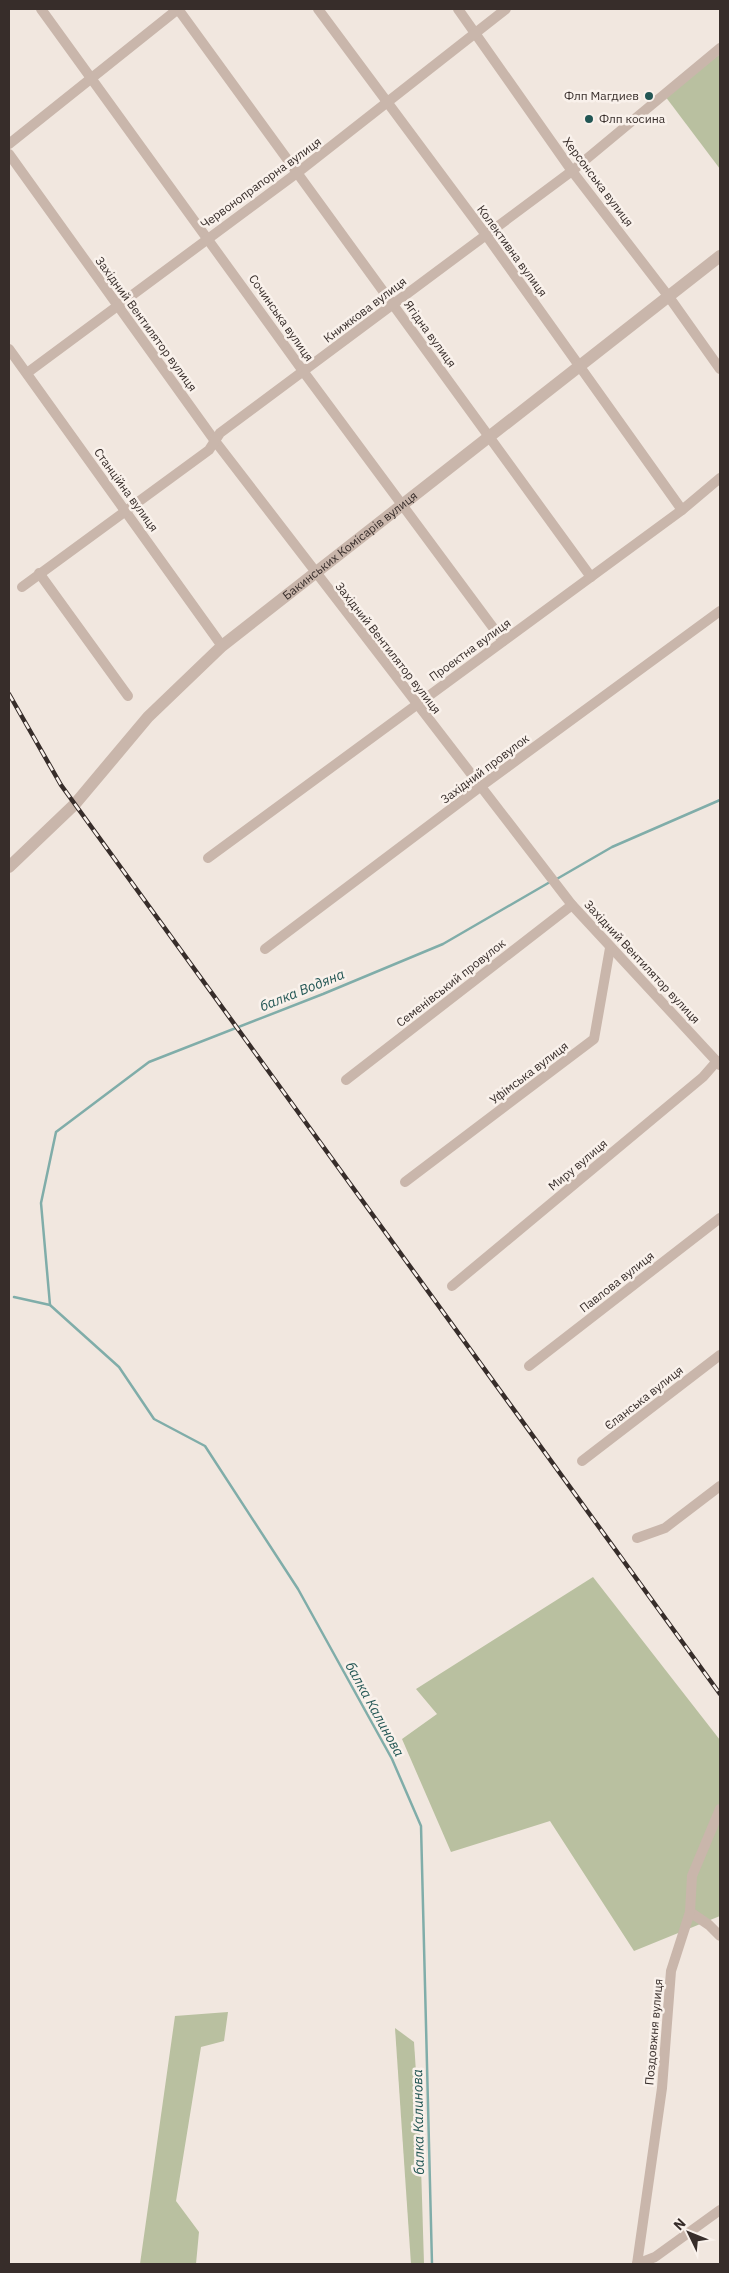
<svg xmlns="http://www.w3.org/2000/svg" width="729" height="2273" viewBox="0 0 729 2273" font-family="'IBM Plex Sans',sans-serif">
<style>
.green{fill:#b9c0a0}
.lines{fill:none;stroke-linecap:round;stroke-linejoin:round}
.stream{stroke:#80ada9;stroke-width:2.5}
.minor{stroke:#c9b6ab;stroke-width:10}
.tertiary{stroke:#c9b6ab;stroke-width:12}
.rail-casing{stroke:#372d2a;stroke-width:4.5}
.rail{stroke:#f9f1eb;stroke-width:2.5;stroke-dasharray:8;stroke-linecap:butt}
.poi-dot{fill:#225654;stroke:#f9f1eb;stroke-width:2}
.labels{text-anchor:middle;stroke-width:5;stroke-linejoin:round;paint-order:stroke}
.poi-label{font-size:12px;fill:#372d2a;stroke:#f9f1eb;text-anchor:end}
.street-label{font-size:12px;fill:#372d2a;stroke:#f9f1eb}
.water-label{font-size:14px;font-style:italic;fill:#225654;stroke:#f9f1eb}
</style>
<rect width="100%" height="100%" fill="#f1e7df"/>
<g class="green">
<polygon points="720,54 720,169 665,96"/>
<polygon points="593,1577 720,1740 720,1916 634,1951 550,1821 451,1852 402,1739 437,1714 416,1689"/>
<polygon points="228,2012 224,2041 201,2047 176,2201 199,2232 196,2264 140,2264 175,2016"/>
<polygon points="395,2028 414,2042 420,2133 424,2264 411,2264"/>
</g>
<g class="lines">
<g class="stream">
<polyline points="555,880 612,847 720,800"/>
<polyline points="14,1297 50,1305 119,1367 154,1419 205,1446 298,1589 392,1759 421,1826 432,2264"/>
<polyline points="50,1305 41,1203 56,1132 149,1062 323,994 443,944 550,882"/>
</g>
<g class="minor">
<polyline points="41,9 303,371 503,641"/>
<polyline points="178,9 591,577"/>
<polyline points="318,9 486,235 682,510"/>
<polyline points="458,9 572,171 669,297 720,369"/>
<polyline points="9,144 178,9"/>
<polyline points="9,154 215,441 572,905 720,1065"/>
<polyline points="9,349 222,646"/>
<polyline points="27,373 297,173 506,9"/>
<polyline points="39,573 128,696"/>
<polyline points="22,587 209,450 220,433 572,171 720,48"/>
<polyline points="208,858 682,510 720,478"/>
<polyline points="265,949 480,787 720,611"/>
<polyline points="346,1080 572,905"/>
<polyline points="405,1182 594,1039 610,948"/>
<polyline points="452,1286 703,1077 717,1061"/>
<polyline points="529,1366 720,1218"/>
<polyline points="582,1461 720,1355"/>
<polyline points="637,1538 665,1528 720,1486"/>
<polyline points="690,1912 709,1925 720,1936"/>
<polyline points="637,2264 662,2088 671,1971 690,1912 692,1876 720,1809"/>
<polyline points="637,2264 655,2257 720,2210"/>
</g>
<path class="tertiary" id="s1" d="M9,867L75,804L148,717L222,646L720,256"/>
<g class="rail-casing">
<polyline id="rail" points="9,694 61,785 720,1694"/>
</g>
<use href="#rail" class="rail"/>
</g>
<g class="poi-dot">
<circle cx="649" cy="96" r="5"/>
<circle cx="589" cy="119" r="5"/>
</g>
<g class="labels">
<g class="poi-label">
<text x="639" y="100">Флп Магдиев</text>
<text x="599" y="123" text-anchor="start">Флп косина</text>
</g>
<g class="street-label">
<text transform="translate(598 182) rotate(53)" y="4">Херсонська вулиця</text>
<text transform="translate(261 183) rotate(-36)" y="4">Червонопрапорна вулиця</text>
<text transform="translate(512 251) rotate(54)" y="4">Колективна вулиця</text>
<text transform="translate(365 310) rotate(-37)" y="4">Книжкова вулиця</text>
<text transform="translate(281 318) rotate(55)" y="4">Сочинська вулиця</text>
<text transform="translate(146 324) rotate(54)" y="4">Західний Вентилятор вулиця</text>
<text transform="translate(430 334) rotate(54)" y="4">Ягідна вулиця</text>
<text transform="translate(126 490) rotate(54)" y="4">Станційна вулиця</text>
<text dy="4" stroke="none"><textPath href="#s1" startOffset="470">Бакинських Комісарів вулиця</textPath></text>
<text transform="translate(388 648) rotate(52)" y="4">Західний Вентилятор вулиця</text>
<text transform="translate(470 650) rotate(-36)" y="4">Проектна вулиця</text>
<text transform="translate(485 769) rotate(-37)" y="4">Західний провулок</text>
<text transform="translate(642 962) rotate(47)" y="4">Західний Вентилятор вулиця</text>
<text transform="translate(451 983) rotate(-38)" y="4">Семенівський провулок</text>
<text transform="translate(529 1073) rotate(-37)" y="4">Уфімська вулиця</text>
<text transform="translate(578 1165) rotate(-40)" y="4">Миру вулиця</text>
<text transform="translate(617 1282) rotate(-38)" y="4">Павлова вулиця</text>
<text transform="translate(644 1398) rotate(-38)" y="4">Єланська вулиця</text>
<text transform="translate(654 2032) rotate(-85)" y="4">Поздовжня вулиця</text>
</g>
<g class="water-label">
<text transform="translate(302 990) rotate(-22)" y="5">балка Водяна</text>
<text transform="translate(375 1709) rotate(61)" y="5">балка Калинова</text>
<text transform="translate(418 2122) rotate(-91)" y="5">балка Калинова</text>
</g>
</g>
<rect width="729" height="2273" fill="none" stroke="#372d2a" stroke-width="20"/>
<g transform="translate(689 2233) rotate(313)" stroke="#f9f1eb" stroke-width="4" paint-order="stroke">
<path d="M0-4L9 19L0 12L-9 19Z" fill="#372d2a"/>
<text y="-8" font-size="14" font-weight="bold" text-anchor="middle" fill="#372d2a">N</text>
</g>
</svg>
